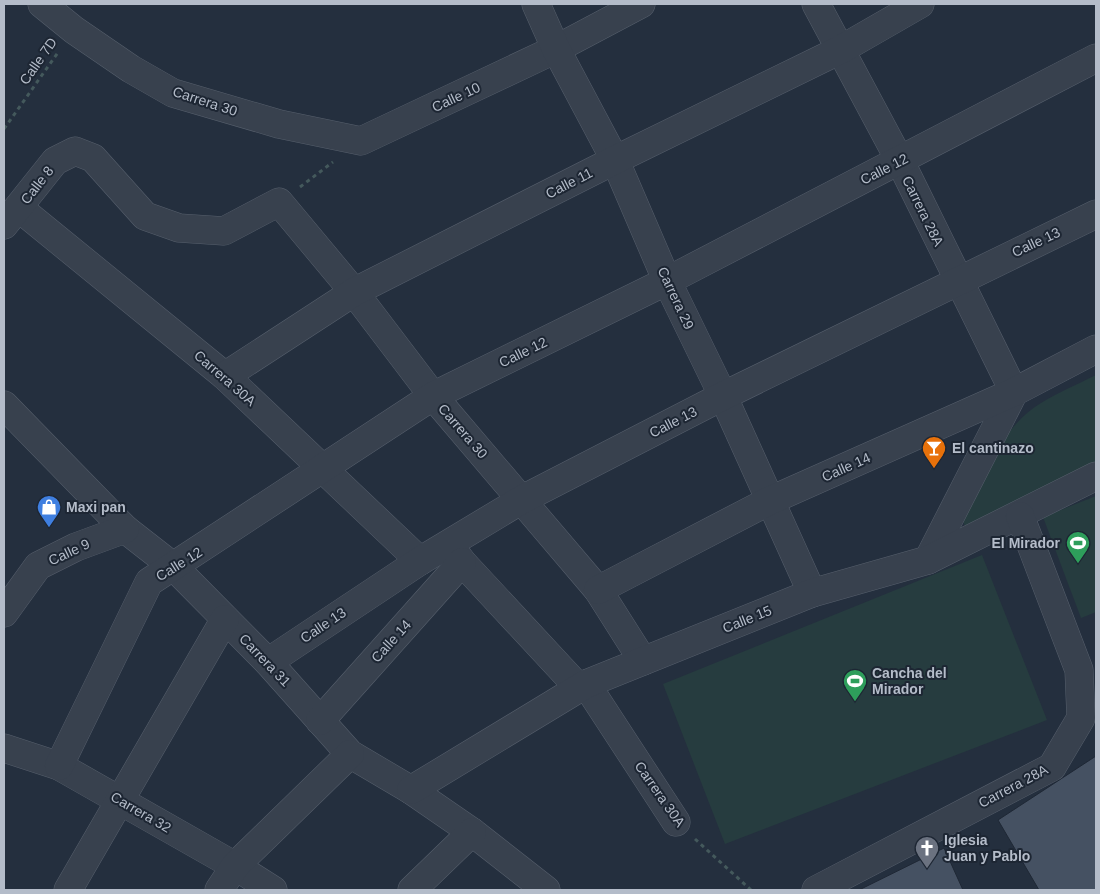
<svg xmlns="http://www.w3.org/2000/svg" width="1100" height="894" viewBox="0 0 1100 894" font-family="Arial,sans-serif">
<style>
.green{fill:#263c3f}
.building{fill:#455162;stroke:#1f2835}
.lines{fill:none;stroke-linecap:round;stroke-linejoin:round}
.minor-casing{stroke:#565f6c;stroke-width:29}
.path{stroke:#44595c;stroke-width:3;stroke-dasharray:4 4;stroke-linecap:butt}
.minor{stroke:#38414e;stroke-width:28}
.labels{text-anchor:middle;stroke-width:4;stroke-linejoin:round;paint-order:stroke}
.street-label{font-size:14px;fill:#b4bcc9;stroke:#1d2633}
.poi-label{font-size:14px;font-weight:bold;fill:#b4bcc9;stroke:#1d2633;text-anchor:start}
</style>
<rect width="100%" height="100%" fill="#242f3e"/>
<g class="green">
<path d="M1096,375V475L972,528L965,526L962,519C982,479 1001,427 1041,403C1059,392 1078,384 1096,375Z"/>
<polygon points="1096,496 1096,612 1081,618 1043,517"/>
<polygon points="982,555 1047,720 725,844 663,684"/>
</g>
<g class="building">
<polygon points="1096,756 1096,890 1039,890 998,820"/>
<polygon points="944,848 963,890 859,890"/>
</g>
<g class="lines">
<g class="minor-casing">
<g id="minor">
<polyline points="42,4 74,30 131,69 173,93 279,124 361,141 556,49 641,4"/>
<polyline points="536,4 556,49 615,160 667,281 723,396 812,593"/>
<polyline points="816,4 900,161 1014,392"/>
<polyline points="19,208 225,376 420,561"/>
<polyline points="4,225 55,161 75,151 93,158 145,216 179,228 224,231 279,202 354,292 433,396 598,590 643,661"/>
<polyline points="225,376 354,292 615,160 840,50 920,4"/>
<polyline points="4,405 125,529 175,568 268,662 350,754 411,790 472,832 546,890"/>
<polyline points="451,547 462,562 579,688"/>
<polyline points="928,560 1014,392"/>
<polyline points="598,590 769,501 1014,392 1096,349"/>
<polyline points="4,613 38,566 76,547 125,529"/>
<polyline points="268,662 420,561 523,499 723,396 1096,214"/>
<polyline points="586,684 676,822"/>
<polyline points="320,721 462,562"/>
<polyline points="4,748 59,766 235,866 273,890"/>
<polyline points="59,766 149,582 433,396 667,281 1096,58"/>
<polyline points="411,790 586,684 812,593 928,560 1096,476"/>
<polyline points="68,890 225,619"/>
<polyline points="219,890 235,866 350,754"/>
<polyline points="412,890 472,832"/>
<polyline points="816,890 1052,767 1081,718 1079,670 1020,516"/>
</g>
</g>
<g class="path">
<polyline points="4,129 59,51"/>
<polyline points="300,187 333,162"/>
<polyline points="695,839 751,890"/>
</g>
<use href="#minor" class="minor"/>
</g>
<defs>
<g id="bar-pin" transform="scale(1.25)"><path d="M0 17L-7.5 6A9.5 9.5 0 1 1 7.5 6Z" fill="#e8710a" stroke="#1d2633"/><path d="M-6-5H6L.8 .8V4.5H3.5V6h-7V4.5H-.8V.8Z" fill="#fff"/></g>
<g id="shop-pin" transform="scale(1.25)"><path d="M0 17L-7.5 6A9.5 9.5 0 1 1 7.5 6Z" fill="#3f7fe0" stroke="#1d2633"/><path d="M-5-2.5h2.3a2.7 3.5 0 0 1 5.4 0H5L5.5 6h-11ZM-1.5-2.5h3a1.5 2.3 0 0 0-3 0Z" fill="#fff"/></g>
<g id="stadium-pin" transform="scale(1.25)"><path d="M0 17L-7.5 6A9.5 9.5 0 1 1 7.5 6Z" fill="#2e9e5b" stroke="#1d2633"/><path d="M0-5a6.5 5 0 1 0 0 10a6.5 5 0 1 0 0-10ZM-3.5-1.8h7v3.6h-7Z" fill="#fff"/></g>
<g id="church-pin" transform="scale(1.25)"><path d="M0 17L-7.5 6A9.5 9.5 0 1 1 7.5 6Z" fill="#6b7280" stroke="#1d2633"/><path d="M-1.2-6h2.4v3.5h3.3v2.4h-3.3V6h-2.4V-.1h-3.3v-2.4h3.3Z" fill="#fff"/></g>
</defs>
<g fill-rule="evenodd">
<use href="#bar-pin" x="934" y="448"/>
<use href="#shop-pin" x="49" y="507"/>
<use href="#stadium-pin" x="1078" y="543"/>
<use href="#stadium-pin" x="855" y="681"/>
<use href="#church-pin" x="927" y="848"/>
</g>
<g class="labels">
<g class="street-label">
<text transform="translate(38 61) rotate(-55)" y="5">Calle 7D</text>
<text transform="translate(456 97) rotate(-25)" y="5">Calle 10</text>
<text transform="translate(205 101) rotate(18)" y="5">Carrera 30</text>
<text transform="translate(884 169) rotate(-27)" y="5">Calle 12</text>
<text transform="translate(569 183) rotate(-27)" y="5">Calle 11</text>
<text transform="translate(37 185) rotate(-52)" y="5">Calle 8</text>
<text transform="translate(923 211) rotate(64)" y="5">Carrera 28A</text>
<text transform="translate(1036 242) rotate(-25)" y="5">Calle 13</text>
<text transform="translate(676 298) rotate(65)" y="5">Carrera 29</text>
<text transform="translate(523 352) rotate(-26)" y="5">Calle 12</text>
<text transform="translate(225 378) rotate(41)" y="5">Carrera 30A</text>
<text transform="translate(673 422) rotate(-27)" y="5">Calle 13</text>
<text transform="translate(463 431) rotate(49)" y="5">Carrera 30</text>
<text transform="translate(846 467) rotate(-24)" y="5">Calle 14</text>
<text transform="translate(69 552) rotate(-25)" y="5">Calle 9</text>
<text transform="translate(179 564) rotate(-32)" y="5">Calle 12</text>
<text transform="translate(747 619) rotate(-22)" y="5">Calle 15</text>
<text transform="translate(323 625) rotate(-34)" y="5">Calle 13</text>
<text transform="translate(391 641) rotate(-48)" y="5">Calle 14</text>
<text transform="translate(265 660) rotate(46)" y="5">Carrera 31</text>
<text transform="translate(1013 786) rotate(-28)" y="5">Carrera 28A</text>
<text transform="translate(660 794) rotate(55)" y="5">Carrera 30A</text>
<text transform="translate(141 812) rotate(30)" y="5">Carrera 32</text>
</g>
<g class="poi-label">
<text x="952" y="453">El cantinazo</text>
<text x="66" y="512">Maxi pan</text>
<text x="1060" y="548" text-anchor="end">El Mirador</text>
<text x="872" y="678">Cancha del<tspan x="872" dy="16">Mirador</tspan></text>
<text x="944" y="845">Iglesia<tspan x="944" dy="16">Juan y Pablo</tspan></text>
</g>
</g>
<rect width="1100" height="894" fill="none" stroke="#b4bcc9" stroke-width="10"/>
</svg>
